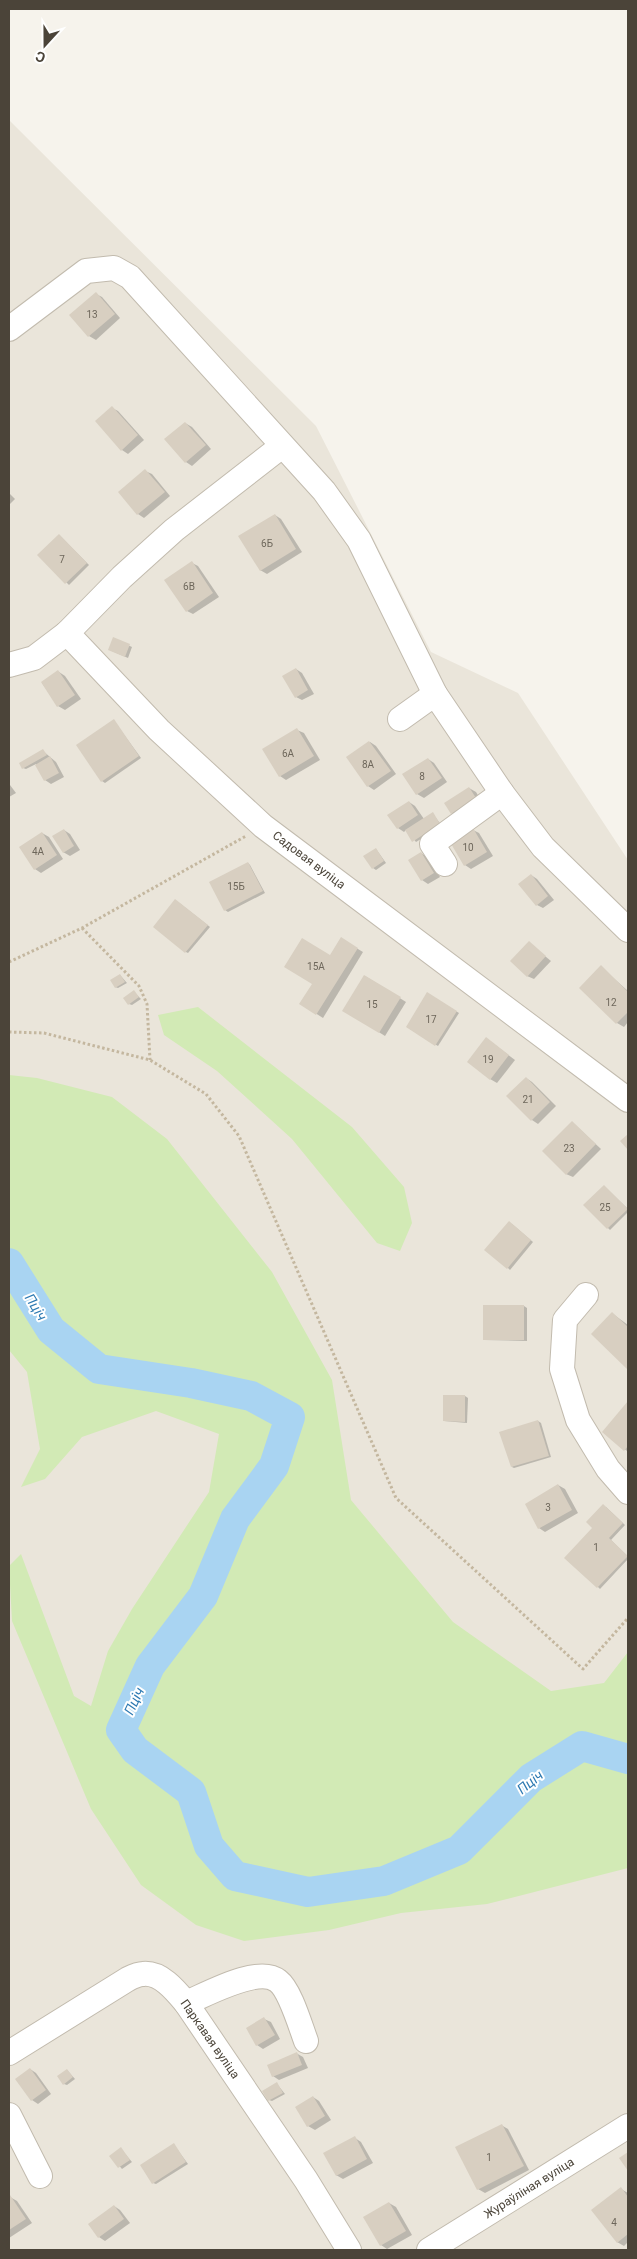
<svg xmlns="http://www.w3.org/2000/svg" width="637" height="2259" viewBox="0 0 637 2259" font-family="Roboto,sans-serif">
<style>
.residential{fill:#eae5da}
.green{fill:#d2eab5}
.shadow{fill:#0003}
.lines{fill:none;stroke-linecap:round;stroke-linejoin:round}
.river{stroke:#a9d4f2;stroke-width:30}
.building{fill:#d8cfc1}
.minor-casing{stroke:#c2bbae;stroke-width:26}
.path{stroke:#c4b79f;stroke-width:3;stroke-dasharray:2.5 2.5;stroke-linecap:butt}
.minor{stroke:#fff;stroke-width:24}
.labels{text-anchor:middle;stroke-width:4;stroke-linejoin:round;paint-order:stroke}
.number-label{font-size:10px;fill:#6e675b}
.street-label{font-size:12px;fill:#4b4439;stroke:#fff}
.water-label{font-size:14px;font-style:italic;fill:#2e7ab2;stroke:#fff}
</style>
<rect width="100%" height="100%" fill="#f6f3ec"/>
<polygon class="residential" points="9,120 316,426 431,652 518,693 628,860 628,2250 9,2250"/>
<g class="green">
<polygon points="198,1007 352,1127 404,1187 412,1223 400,1251 377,1243 292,1139 217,1071 164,1035 158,1015"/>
<polygon points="9,1075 37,1078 112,1097 167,1139 272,1272 332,1380 351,1500 453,1622 551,1691 604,1683 628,1652 628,1868 487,1904 401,1913 329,1930 244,1941 196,1925 141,1885 91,1809 12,1621 9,1566 21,1554 74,1696 91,1706 108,1651 132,1609 209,1492 219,1434 156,1411 82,1437 45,1479 21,1487 40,1449 27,1372 9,1350"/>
</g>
<g class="shadow">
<polygon points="96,294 102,297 120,318 96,340 89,336"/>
<polygon points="112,408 118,411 144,440 128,454 122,450"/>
<polygon points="185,423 192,427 211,449 192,466 186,462"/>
<polygon points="145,471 152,474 170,496 144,518 138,514"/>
<polygon points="9,493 15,499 9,505"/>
<polygon points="275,515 281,519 302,552 267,574 260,570"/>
<polygon points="59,535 89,565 69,585 39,555"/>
<polygon points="192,563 198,566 219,597 193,614 187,611"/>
<polygon points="114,639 132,647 128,658 112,651"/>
<polygon points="296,669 302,673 314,694 302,700 296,697"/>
<polygon points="59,672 65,676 81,699 65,710 58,706 42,683"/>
<polygon points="114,721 141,758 105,783 102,781"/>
<polygon points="297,730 304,733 320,760 286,780 280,776"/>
<polygon points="370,742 376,746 396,774 374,790 368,786"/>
<polygon points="43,751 56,762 64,777 51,784 45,780 36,764 26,769 23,768"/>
<polygon points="428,759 434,763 447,782 424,798 417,794 404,775"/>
<polygon points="10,785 16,793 9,797 9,786"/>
<polygon points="469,788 476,792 482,802 458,817 452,813"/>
<polygon points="409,802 415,806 424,819 433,814 442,826 416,842 406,830 404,832 398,828"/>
<polygon points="64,830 70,834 80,850 70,856 63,852"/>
<polygon points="473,830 479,833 493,856 471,869 465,865"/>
<polygon points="42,833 49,837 63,859 41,873 35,869"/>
<polygon points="376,849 386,863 376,870 373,868"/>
<polygon points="421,853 427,857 440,877 428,884 422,880"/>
<polygon points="248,863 250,865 265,893 228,912 225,910"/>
<polygon points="531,875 537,879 554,900 543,908 537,905"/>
<polygon points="178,902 210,927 188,953 186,952"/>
<polygon points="341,939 363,952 323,1018 301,1004"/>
<polygon points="529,943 551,961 534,979 527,976"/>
<polygon points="601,967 628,991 628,1022 624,1027 617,1023 581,988"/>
<polygon points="120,975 127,983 118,988 115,987"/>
<polygon points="365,976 406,1002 385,1036 344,1010"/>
<polygon points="134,992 141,999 132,1005 129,1004"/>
<polygon points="428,994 459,1013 438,1046 407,1027"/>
<polygon points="487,1039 515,1060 497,1083 490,1079"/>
<polygon points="526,1078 532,1082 556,1106 538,1124 532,1120"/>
<polygon points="572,1122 601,1149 573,1177 566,1174"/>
<polygon points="604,1186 628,1209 628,1212 610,1230 608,1228"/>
<polygon points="512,1224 533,1242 510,1270 508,1268"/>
<polygon points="524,1306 527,1308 527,1341 484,1340"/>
<polygon points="613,1314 628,1325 628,1369 593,1334"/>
<polygon points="465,1396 468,1398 467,1423 444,1421"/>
<polygon points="628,1403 628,1450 627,1451 604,1432"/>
<polygon points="538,1421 541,1423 551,1457 514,1468 512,1467"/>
<polygon points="558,1485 565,1489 578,1513 545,1532 539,1528"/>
<polygon points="606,1507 625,1525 611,1540 628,1557 628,1559 600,1589 598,1587 594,1528"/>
<polygon points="264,2019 271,2022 280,2039 263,2049 257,2045"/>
<polygon points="296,2053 303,2057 308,2068 279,2080 273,2076"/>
<polygon points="30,2069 36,2073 51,2094 38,2104 32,2100"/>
<polygon points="67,2070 75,2079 67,2085 64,2084"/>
<polygon points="277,2084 285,2094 272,2101 269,2100"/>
<polygon points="313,2097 319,2101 331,2120 315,2130 308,2126"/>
<polygon points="501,2125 508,2129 529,2170 485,2193 478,2189"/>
<polygon points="355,2138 361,2142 373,2163 343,2179 336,2175"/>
<polygon points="174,2145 188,2164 156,2184 153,2183"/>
<polygon points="121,2149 132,2162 122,2169 111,2156"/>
<polygon points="621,2189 628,2193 628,2242 624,2246 617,2242"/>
<polygon points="10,2197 17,2201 32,2223 9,2238 9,2198"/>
<polygon points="389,2203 396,2207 412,2235 387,2249 381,2245"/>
<polygon points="114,2206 120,2210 130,2223 105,2241 99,2237"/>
</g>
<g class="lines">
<polyline class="river" points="9,1263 51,1330 99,1369 191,1383 251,1396 290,1417 274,1466 235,1519 203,1596 150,1666 121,1730 135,1750 191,1792 209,1846 235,1876 308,1892 384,1881 459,1850 531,1778 582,1746 628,1759"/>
</g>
<g class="building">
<polygon points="96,292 115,314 88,337 69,315"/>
<polygon points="112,406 138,435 121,451 95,421"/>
<polygon points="185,422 206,445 185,463 164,439"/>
<polygon points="145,469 165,492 137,515 118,492"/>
<polygon points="275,514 296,549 260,571 238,536"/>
<polygon points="59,534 87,563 65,584 37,555"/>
<polygon points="192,561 213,593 186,612 164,580"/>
<polygon points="113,637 130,644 125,657 108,650"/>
<polygon points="296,668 308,690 295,698 282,676"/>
<polygon points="58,670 75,695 57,707 41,682"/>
<polygon points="114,719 139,756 101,782 76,745"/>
<polygon points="297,728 314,756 279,777 262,749"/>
<polygon points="369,741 391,771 367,787 346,757"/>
<polygon points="43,749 47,755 22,769 19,763"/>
<polygon points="50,756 59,773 44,781 35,765"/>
<polygon points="428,758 442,778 416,795 402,774"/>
<polygon points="469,787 476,798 451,814 444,803"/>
<polygon points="409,801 418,815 397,829 387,815"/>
<polygon points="433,812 440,824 412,842 405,830"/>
<polygon points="473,828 487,852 464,866 450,842"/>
<polygon points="64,829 74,846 63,853 52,836"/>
<polygon points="42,832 57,855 34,870 19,847"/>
<polygon points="376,848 384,861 372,869 363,856"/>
<polygon points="421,852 434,873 421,881 408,860"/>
<polygon points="248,862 263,891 224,911 209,882"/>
<polygon points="531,874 548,896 536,906 518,884"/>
<polygon points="175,899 208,925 185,953 153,927"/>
<polygon points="341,937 358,948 316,1015 299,1004 312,984 284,967 302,938 330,955"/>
<polygon points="529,941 546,956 527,977 510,961"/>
<polygon points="601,965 628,992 628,1012 616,1024 579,988"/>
<polygon points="120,974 125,982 115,988 110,980"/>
<polygon points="364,975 401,997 379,1033 342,1011"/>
<polygon points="134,990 139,997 128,1005 123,998"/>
<polygon points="427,992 457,1011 435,1046 406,1027"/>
<polygon points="486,1037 509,1055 490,1080 467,1062"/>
<polygon points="526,1077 550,1102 531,1121 506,1096"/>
<polygon points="572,1121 596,1144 566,1175 542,1151"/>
<polygon points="628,1134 628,1150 620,1141"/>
<polygon points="604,1185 628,1209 607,1229 583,1205"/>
<polygon points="509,1221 531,1240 507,1269 484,1250"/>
<rect x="483" y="1305" width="41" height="35"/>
<polygon points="612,1312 628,1327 628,1370 591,1334"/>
<polygon points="443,1395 465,1395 465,1422 443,1421"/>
<polygon points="628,1401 628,1446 624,1451 602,1432"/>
<polygon points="538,1420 549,1456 511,1467 499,1432"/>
<polygon points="558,1484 572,1510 538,1529 525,1504"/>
<polygon points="603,1504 623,1523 609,1538 628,1556 597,1588 564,1558 592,1528 586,1522"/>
<polygon points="264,2017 275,2035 256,2046 246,2028"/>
<polygon points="297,2052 302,2065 272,2077 267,2065"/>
<polygon points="30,2068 46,2090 31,2101 15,2079"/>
<polygon points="67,2069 73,2077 63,2085 57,2076"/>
<polygon points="277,2082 283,2093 268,2101 262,2091"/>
<polygon points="313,2096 325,2116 307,2127 295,2107"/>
<polygon points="502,2124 524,2166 477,2190 455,2147"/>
<polygon points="355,2136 367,2159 336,2176 323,2153"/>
<polygon points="174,2143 186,2162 152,2184 140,2165"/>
<polygon points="121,2147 130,2160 118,2168 109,2156"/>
<polygon points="628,2152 628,2171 619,2158"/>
<polygon points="621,2187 628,2197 628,2234 617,2243 591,2210"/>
<polygon points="10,2195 26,2219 9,2230 9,2196"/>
<polygon points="389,2202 406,2231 380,2246 363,2217"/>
<polygon points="114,2205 124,2219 98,2238 88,2224"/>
</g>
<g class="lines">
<g class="minor-casing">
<g id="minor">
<polyline points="9,329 86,271 114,268 130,277 324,491 359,540 435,694 502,793 543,847 628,930"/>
<polyline points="67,633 159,730 263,826 628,1100"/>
<polyline points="9,665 34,658 67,633 122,577 174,530 282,446"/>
<polyline points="400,719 435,694"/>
<polyline points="445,864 432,844 502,793"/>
<polyline points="586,1295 565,1320 562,1369 578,1420 608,1469 628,1492"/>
<path d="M186,2003C206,1995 258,1965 278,1981C290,1990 300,2025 306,2041"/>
<path d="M9,2053L128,1979C132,1977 138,1974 143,1974C161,1972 176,1991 186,2003L306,2180L349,2250"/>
<polyline points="9,2115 40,2176"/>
<polyline points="429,2250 628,2126"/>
</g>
</g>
<g class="path">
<polyline points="82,928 139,986 147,1004 150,1060"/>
<polyline points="9,962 82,928 246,836"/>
<polyline points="9,1032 44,1033 150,1060 206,1094 239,1136 396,1498 583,1669 628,1618"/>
</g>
<use href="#minor" class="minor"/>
</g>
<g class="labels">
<g class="number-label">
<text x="92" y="318">13</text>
<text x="267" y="547">6Б</text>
<text x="62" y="563">7</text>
<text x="189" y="590">6В</text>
<text x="288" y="757">6А</text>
<text x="368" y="768">8А</text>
<text x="422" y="780">8</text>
<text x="468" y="851">10</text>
<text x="38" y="855">4А</text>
<text x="236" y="890">15Б</text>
<text x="316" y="970">15А</text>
<text x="611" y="1006">12</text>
<text x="372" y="1008">15</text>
<text x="431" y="1023">17</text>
<text x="488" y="1063">19</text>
<text x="528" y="1103">21</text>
<text x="569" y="1152">23</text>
<text x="605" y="1211">25</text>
<text x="548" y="1511">3</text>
<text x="596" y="1551">1</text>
<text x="489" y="2161">1</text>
<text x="614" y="2226">4</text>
</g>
<g class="street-label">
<text transform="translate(309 860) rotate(37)" y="4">Садовая вуліца</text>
<text transform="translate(210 2039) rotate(55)" y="4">Паркавая вуліца</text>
<text transform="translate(529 2188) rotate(-32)" y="4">Жураўліная вуліца</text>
</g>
<g class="water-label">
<text transform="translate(36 1307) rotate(58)" y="5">Пціч</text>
<text transform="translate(134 1701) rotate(-65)" y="5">Пціч</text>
<text transform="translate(530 1782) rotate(-39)" y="5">Пціч</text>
</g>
</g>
<rect width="637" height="2259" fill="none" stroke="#4b4439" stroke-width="20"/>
<g transform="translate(45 45) rotate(201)" stroke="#ffffff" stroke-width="4" paint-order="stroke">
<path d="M0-4L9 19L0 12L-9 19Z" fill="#4b4439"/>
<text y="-8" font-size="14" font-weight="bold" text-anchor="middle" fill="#4b4439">С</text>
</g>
</svg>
